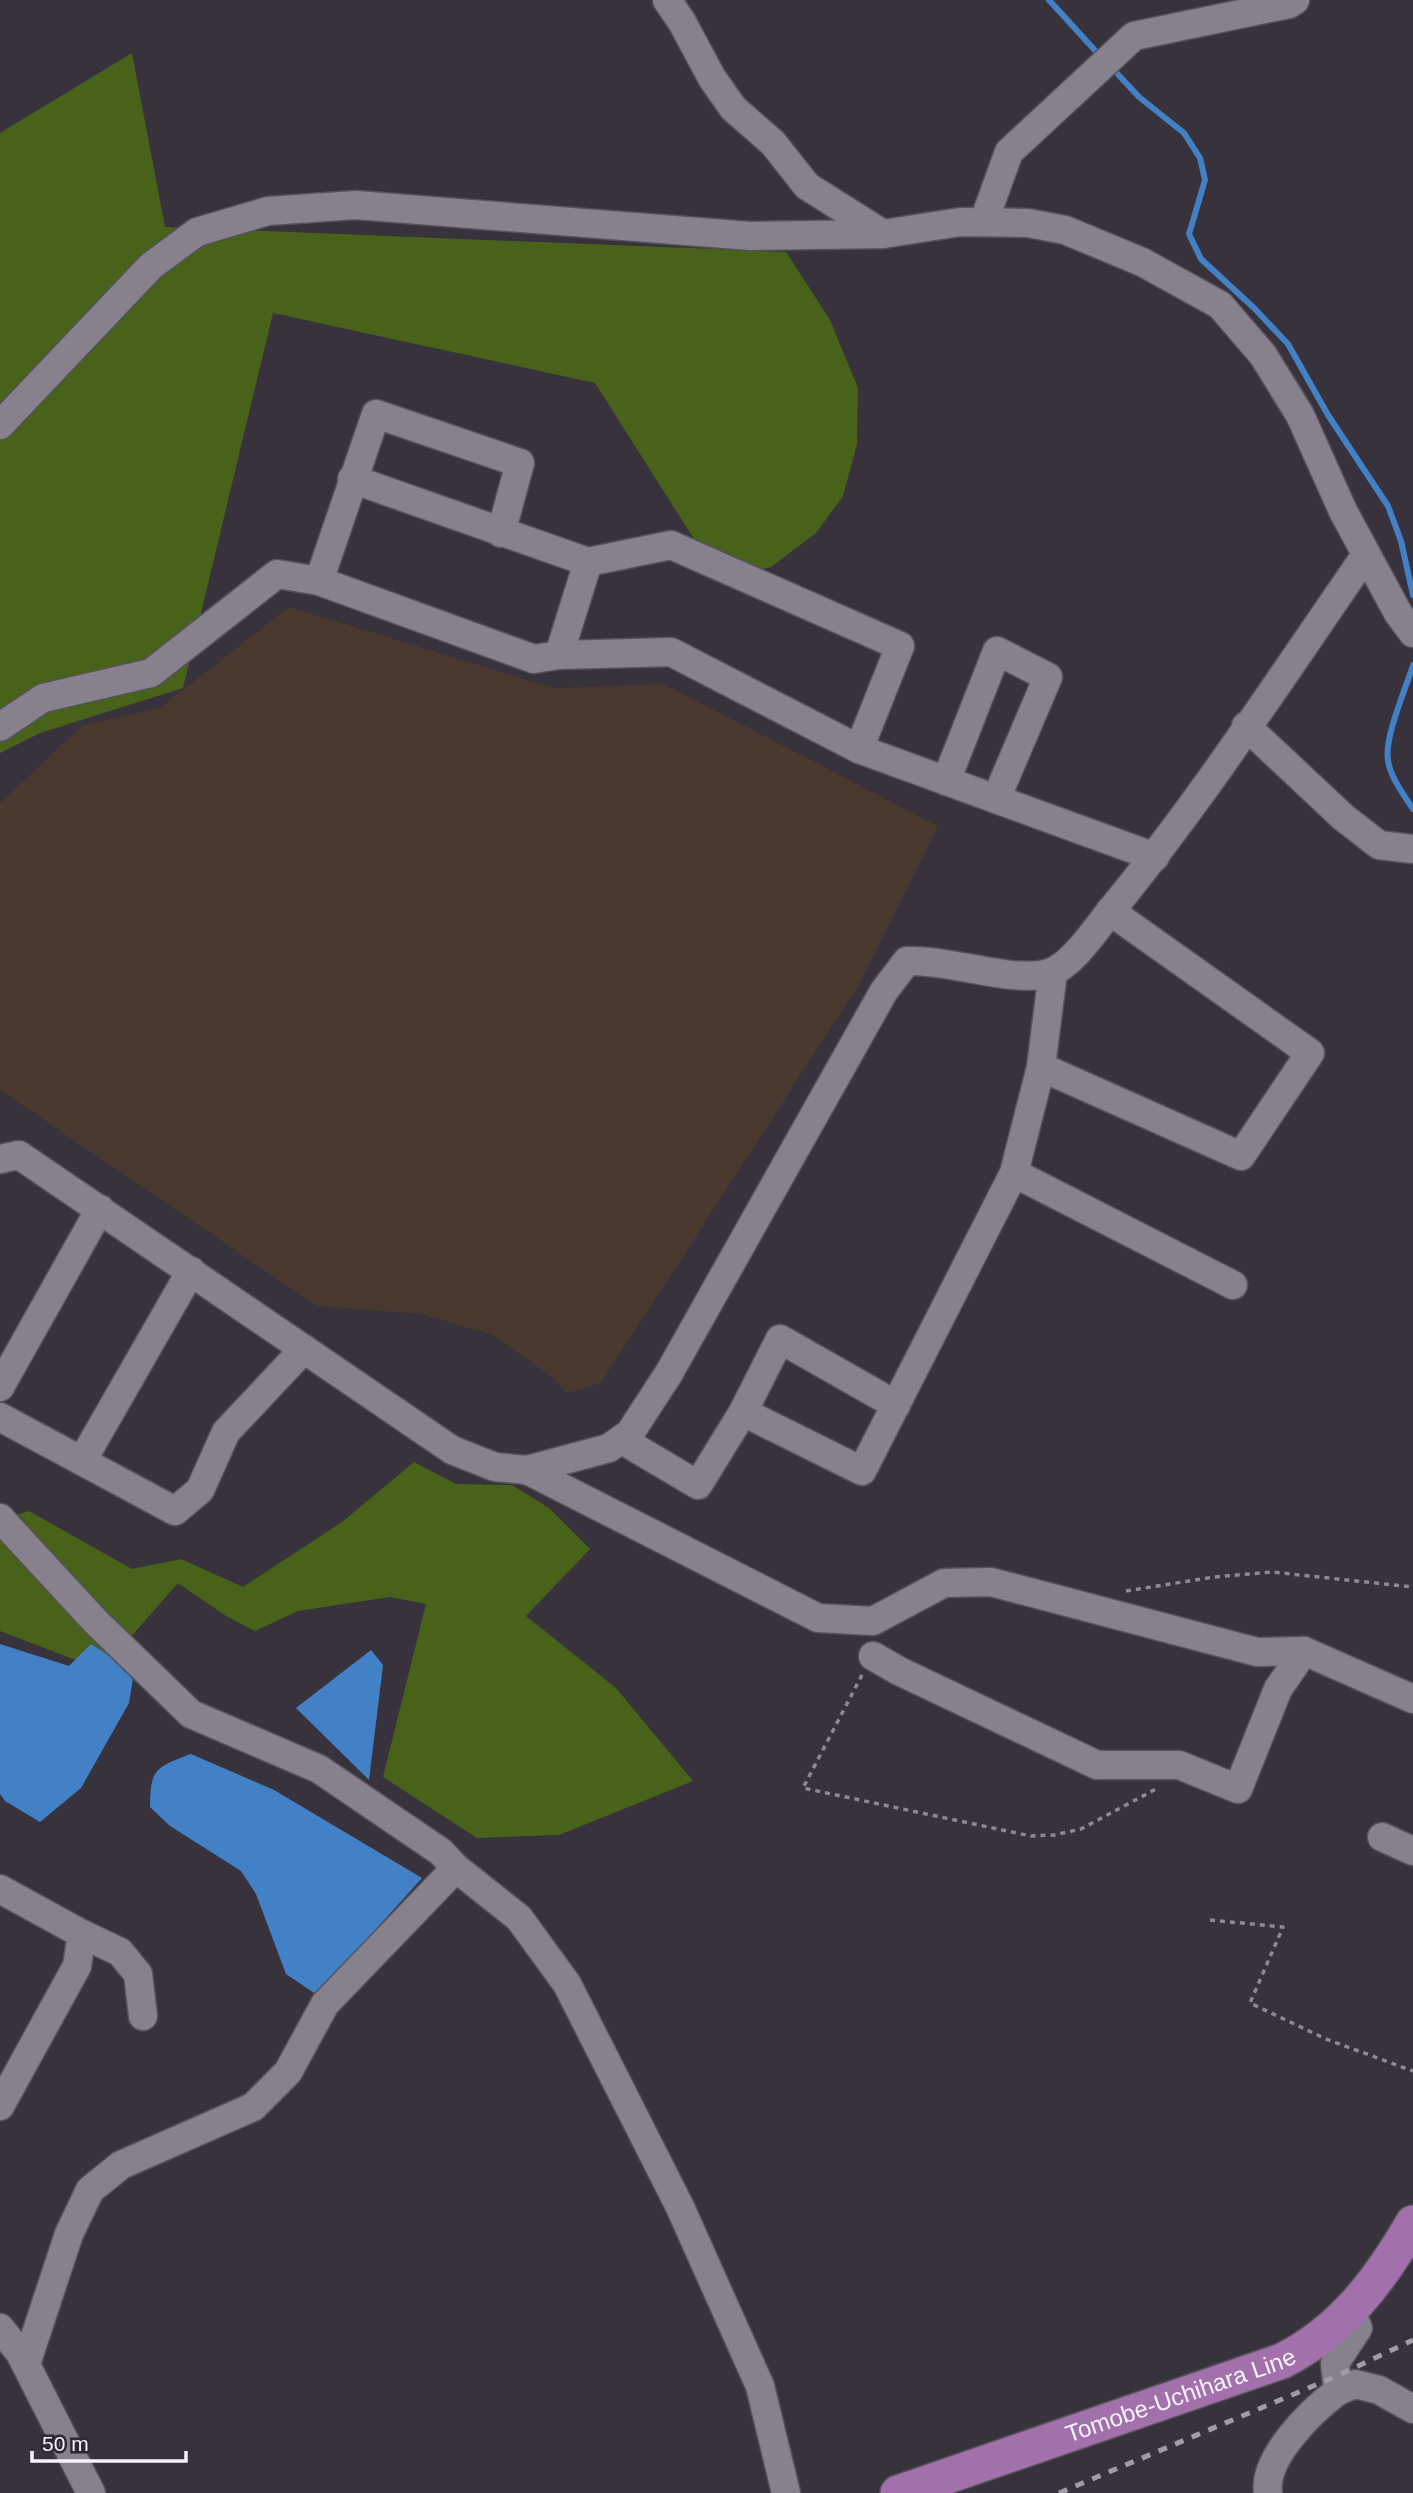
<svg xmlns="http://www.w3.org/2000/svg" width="1413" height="2493" viewBox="0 0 1413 2493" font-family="Arial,sans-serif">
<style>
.education{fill:#48382d}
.green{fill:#486319}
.water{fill:#4381c7}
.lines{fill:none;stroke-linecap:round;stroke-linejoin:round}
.stream{stroke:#4381c7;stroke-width:6}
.minor-casing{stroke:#56515b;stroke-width:31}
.major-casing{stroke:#56515b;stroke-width:38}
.path{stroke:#8d8992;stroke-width:3.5;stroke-dasharray:5 5;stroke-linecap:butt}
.minor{stroke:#86818d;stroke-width:28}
.major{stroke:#a270aa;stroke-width:35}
.rail{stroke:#a09ca4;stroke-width:5;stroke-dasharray:9 9;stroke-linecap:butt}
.labels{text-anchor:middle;stroke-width:5;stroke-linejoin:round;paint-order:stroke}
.street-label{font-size:24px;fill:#f5f2f9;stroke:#2d2832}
</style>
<rect width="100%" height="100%" fill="#37323c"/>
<polygon class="education" points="289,607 554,688 664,684 938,826 857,988 601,1383 567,1393 552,1377 493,1335 421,1314 317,1306 0,1090 0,803 83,725 160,708"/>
<g class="green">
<polygon points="132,53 165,227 786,252 830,320 858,388 857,444 843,496 816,533 771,567 720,580 595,383 273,313 183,688 40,733 0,753 0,133"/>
<polygon points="414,1462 456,1484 512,1485 549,1508 590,1549 526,1616 616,1688 693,1781 559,1835 477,1838 383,1777 426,1604 390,1597 298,1611 255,1631 226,1616 178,1583 102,1670 0,1631 0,1520 29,1511 132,1569 181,1559 243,1587 342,1522"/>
</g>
<g class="water">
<polygon points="0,1644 69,1666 91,1644 134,1672 129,1703 81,1788 40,1822 5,1801 0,1794"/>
<polygon points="371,1650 383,1665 369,1780 296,1708"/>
<path d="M191,1754L274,1790L422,1878L317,1995L286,1974L256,1894L241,1871L170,1826L150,1807C150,1769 156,1767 191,1754Z"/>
</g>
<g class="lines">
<g class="stream">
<polyline points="1049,0 1102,58"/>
<polyline points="1112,68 1139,97 1184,133 1200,158 1205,180 1189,234 1201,259 1254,308 1288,344 1328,415 1388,506 1401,541 1413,595"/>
<path d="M1413,665C1406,688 1384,738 1388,760C1390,777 1404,795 1413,809"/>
</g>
<g class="minor-casing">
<g id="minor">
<polyline points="667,0 682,22 712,78 733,108 773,143 807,186 883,234"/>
<polyline points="984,221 1009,152 1134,36 1289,4 1295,0"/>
<polyline points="0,425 151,266 197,232 268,211 356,205 750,236 883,234 960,222 1028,223 1065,230 1142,262 1220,305 1263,355 1300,415 1343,511 1398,613 1413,633"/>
<polyline points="352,479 588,562 671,545 900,646 859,749"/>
<polyline points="319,581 376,414 520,463 501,533"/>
<polyline points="559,655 588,562"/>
<polyline points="1246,726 1343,817 1379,845 1413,849"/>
<polyline points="0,727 43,698 151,673 277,574 319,581 534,659 559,655 671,652 859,749 1155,857"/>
<polyline points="946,781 997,651 1048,677 996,799"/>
<polyline points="1041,1067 1241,1156 1310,1053 1110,911"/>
<path d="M0,1159L19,1155L452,1450L495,1467L527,1470L609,1448L630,1433L669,1373L884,991L907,961C950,959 1013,984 1049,973C1071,966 1094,932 1108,914C1202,800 1282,676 1366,555"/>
<polyline points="1014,1173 1233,1285"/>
<polyline points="0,1387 100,1209"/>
<polyline points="743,1412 862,1471 1014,1173 1041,1067 1053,972"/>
<polyline points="0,1417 175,1511 200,1490 226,1432 304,1349"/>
<polyline points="622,1440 698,1485 743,1412 780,1339 896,1405"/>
<polyline points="82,1461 191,1271"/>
<polyline points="527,1470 818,1618 873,1621 944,1583 991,1582 1257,1652 1304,1651 1413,1699"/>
<polyline points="0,1518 96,1622 191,1714 319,1769 441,1852 456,1868 519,1918 567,1984 680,2207 760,2386 786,2493"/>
<polyline points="873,1656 899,1671 1097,1765 1179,1765 1238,1789 1278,1689 1304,1651"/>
<polyline points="1382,1837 1413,1851"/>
<polyline points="0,1889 82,1934 120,1952 138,1974 143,2016"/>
<polyline points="0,2106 77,1966 82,1934"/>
<polyline points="0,2328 20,2353 91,2493"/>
<polyline points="26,2364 69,2234 90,2190 121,2165 253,2107 288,2072 325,2004 456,1868"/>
<polyline points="1338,2391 1355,2384 1379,2390 1413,2409"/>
<path d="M1268,2493C1263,2458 1311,2411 1338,2391L1335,2363L1358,2328L1351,2312"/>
</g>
</g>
<g class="major-casing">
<g id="major">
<path id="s1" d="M898,2493L1282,2361C1342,2331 1380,2280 1413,2223"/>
</g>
</g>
<g class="path">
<polyline points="1126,1591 1214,1577 1272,1572 1413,1587"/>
<polyline points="862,1675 803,1788 1031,1836 1054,1835 1081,1829 1156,1789"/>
<polyline points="1210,1920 1283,1927 1250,2003 1326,2039 1413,2071"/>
</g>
<use href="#minor" class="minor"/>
<use href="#major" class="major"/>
<polyline class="rail" points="1059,2493 1337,2376 1413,2340"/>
</g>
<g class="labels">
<g class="street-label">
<text dy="8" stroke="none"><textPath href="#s1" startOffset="299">Tomobe-Uchihara Line</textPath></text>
</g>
</g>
<path d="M32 2451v10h154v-10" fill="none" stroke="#f5f2f9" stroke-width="3.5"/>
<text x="42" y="2451" font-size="21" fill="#f5f2f9" stroke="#2d2832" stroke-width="5" paint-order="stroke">50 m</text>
</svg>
